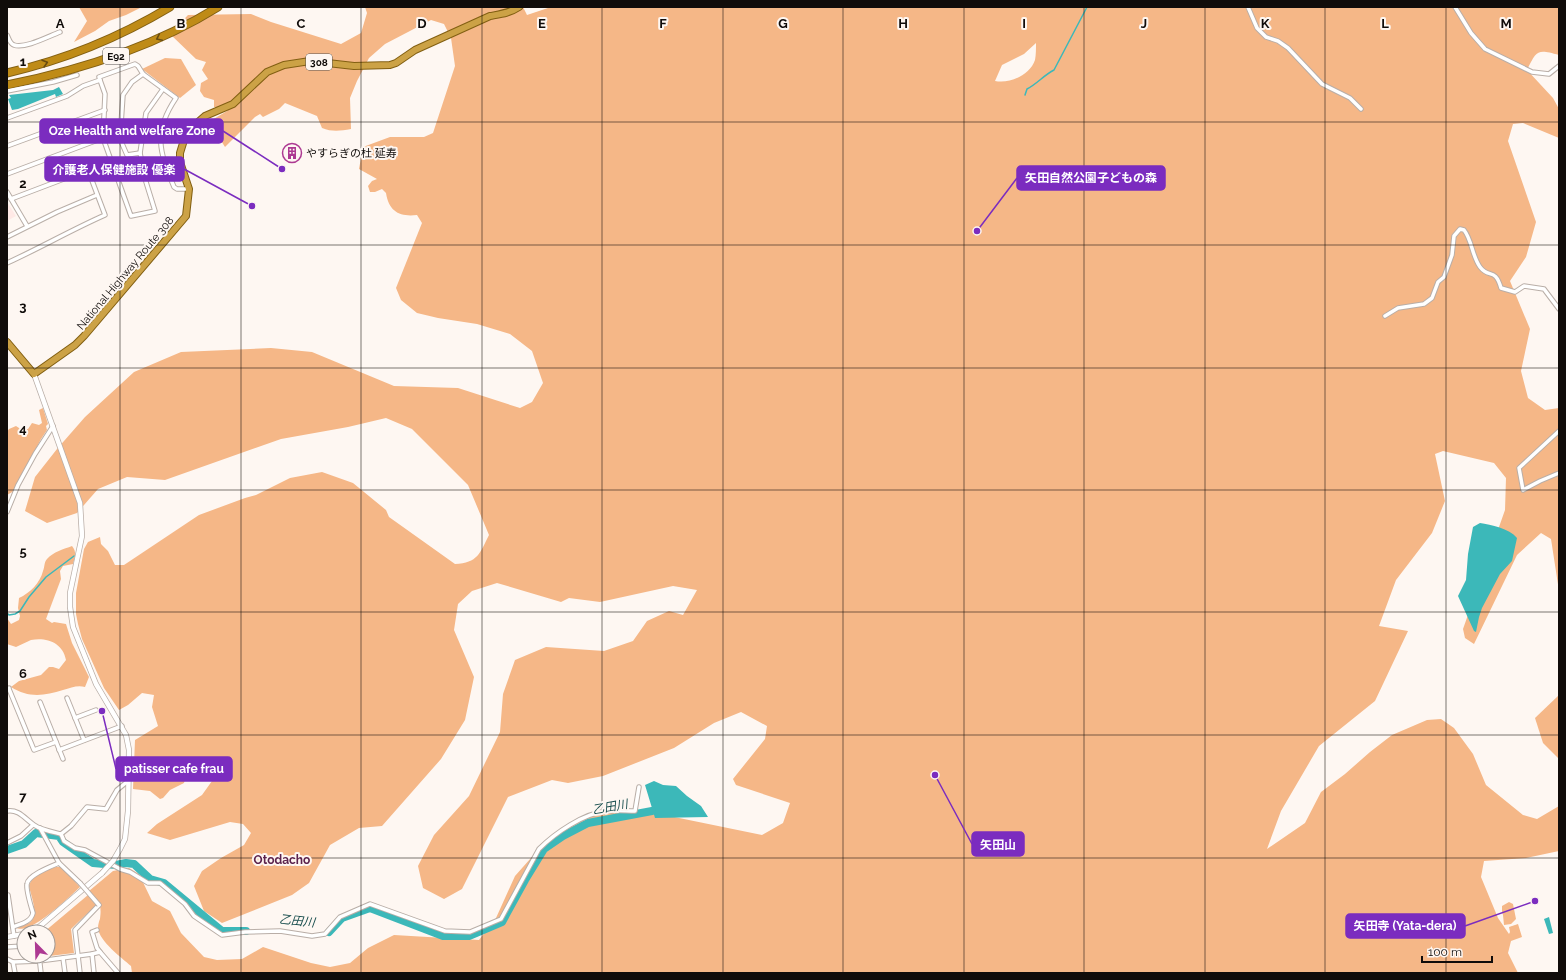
<svg xmlns="http://www.w3.org/2000/svg" width="1566" height="980" viewBox="0 0 1566 980" font-family="Raleway,'Noto Sans JP',sans-serif">
<style>
.education{fill:#ffe9e6}
.green{fill:#f5b787;fill-rule:evenodd}
.water{fill:#3cb8b9}
.lines{fill:none;stroke-linecap:round;stroke-linejoin:round}
.stream{stroke:#3cb8b9;stroke-width:1.5}
.river{stroke:#3cb8b9;stroke-width:8}
.minor-casing{stroke:#b9aea7;stroke-width:5.5}
.tertiary-casing{stroke:#b9aea7;stroke-width:6}
.trunk-casing{stroke:#825f12;stroke-width:8}
.motorway-casing{stroke:#825f12;stroke-width:9}
.minor{stroke:#fff;stroke-width:3.5}
.tertiary{stroke:#fff;stroke-width:4.5}
.trunk{stroke:#cca246;stroke-width:6}
.motorway{stroke:#bf8b17;stroke-width:7}
.minor-bridge-casing{stroke:#b9aea7;stroke-width:5.5;stroke-linecap:butt}
.tertiary-bridge-casing{stroke:#b9aea7;stroke-width:6;stroke-linecap:butt}
.minor-bridge{stroke:#fff;stroke-width:3.5}
.tertiary-bridge{stroke:#fff;stroke-width:4.5}
.oneway{stroke:#684c10}
.grid{fill:none;stroke:#100c0a;stroke-width:1;stroke-opacity:0.55}
.labels{text-anchor:middle;stroke-width:4;stroke-linejoin:round;paint-order:stroke}
.shield{fill:#fef7f2;stroke:#575250;stroke-width:1}
.shield-label{font-size:10px;font-weight:bold;fill:#100c0a}
.poi-label{font-size:11px;fill:#100c0a;stroke:#fef7f2;text-anchor:start}
.street-label{font-size:11px;fill:#100c0a;stroke:#fef7f2}
.water-label{font-size:12px;font-style:italic;fill:#164c4c;stroke:#fef7f2}
.neighbourhood-label{font-size:12px;font-weight:bold;fill:#5c234d;stroke:#fef7f2}
.grid-label{font-size:13px;text-anchor:middle;font-weight:bold;fill:#100c0a;stroke:#fef7f2;stroke-width:4;stroke-linejoin:round;paint-order:stroke}
.leader{fill:none;stroke:#7b2cbf;stroke-width:1.5}
.callout-dot{fill:#7b2cbf;stroke:#fef7f2;stroke-width:1.5}
.callout{fill:#7b2cbf;stroke:#7b2cbf;stroke-width:1.5}
.callout-label{font-size:12px;text-anchor:middle;font-weight:bold;fill:#fff}
</style>
<rect width="100%" height="100%" fill="#fef7f2"/>
<polygon class="education" points="7,202 16,216 7,221"/>
<g class="green">
<polygon points="79,7 142,7 126,15 109,21 95,31 74,42 87,21"/>
<path d="M365,7H523L527,15L551,7H1559V55C1537,49 1537,50 1527,70L1553,98L1559,109V138L1523,123L1513,124L1508,141L1536,222L1526,257L1510,281L1530,329L1521,371L1528,398L1545,410L1559,408V591L1551,539L1541,533L1517,555L1474,644L1465,638L1463,629L1505,510L1506,478L1494,463L1443,451L1435,454L1445,501L1432,533L1396,580L1379,626L1408,631L1375,701L1319,746L1281,811L1267,849L1305,823L1321,792L1345,774L1370,752L1392,735L1427,720L1441,719L1454,728L1473,754L1486,785L1523,815L1537,819L1559,806V851L1526,858L1484,861L1481,877L1498,918L1509,934L1510,932L1509,927L1518,924L1522,937L1511,941L1508,953L1518,973H132L131,966C122,958 99,941 98,928C98,925 99,921 100,919C102,903 99,902 89,891L113,871L129,868L139,874L152,901L170,911L181,933L204,957L217,960L242,959L263,947L311,963L330,967L350,963L368,948L394,935L479,940L496,918L515,876L546,841L583,818L606,811H645L762,835L783,823L790,803L736,785L733,779L765,739L767,726L741,712L714,723L674,748L603,776L568,783L552,780L508,797L462,889L444,899L423,888L418,866L434,835L469,796L500,732L503,694L515,660L546,647L604,651L633,641L647,621L669,611L683,615L697,590L673,586L600,602L569,598L561,602L497,583L472,591L458,604L454,630L474,677L465,720L441,759L382,826L359,828L330,845L309,883L292,895L222,923L204,911L194,886L202,871L221,858L244,845L251,833L243,824L230,822L170,840L147,833L157,824L202,795L212,781L201,771L188,770L184,783L170,790L163,798L160,799L150,791L133,789L135,740L158,726L152,707L154,695L142,693L128,705L119,710L104,688L82,639L78,624L76,614V593L84,549L88,542L100,537L101,544L108,551L115,565H124L199,515L245,498L256,495L290,478L322,472L353,483L386,510L389,517L455,564C478,563 480,553 489,535L468,485L412,429L386,418L348,427L281,439L165,480L127,477L98,489L77,513L47,523L25,511L35,477L57,449L85,417L134,372L181,352L271,348L312,352L394,386L458,388L520,408L532,402L543,383L532,351L510,334L477,324L438,318L417,313L401,300L396,288L422,223L417,215C400,217 389,212 386,193L382,189L375,192H370L368,186L372,181L377,179L359,169L363,147L390,137H424L433,133L455,66L451,38L444,24L431,20L385,44L369,58L357,81L350,98L351,129C340,131 332,132 322,128L317,116L285,103L279,109L263,117L260,114L255,117L225,147L213,128L212,120L227,111L231,107H214V100L204,97L200,91L201,83L208,79L202,70L206,62L196,59L170,34L188,15L251,14L271,22L341,44L361,33L367,13ZM1036,43C1036,48 1036,55 1035,60C1030,75 1010,84 995,81L1002,65L1024,54Z"/>
<polygon points="165,58 181,59 196,85 180,98 142,69"/>
<polygon points="43,408 48,424 46,426 47,430 41,439 14,491 7,495 7,432 9,429 16,426 22,430 28,429 32,423 39,425 42,423 39,410"/>
<path d="M72,546C77,552 75,557 73,564L63,566L60,571L61,579L46,619L52,623L54,622L66,624L72,643L89,677L85,687C77,685 71,688 63,690C44,696 28,698 11,687L19,681L41,675L49,667H53L59,669L66,660C63,643 47,637 31,640C26,642 21,645 16,647L7,644V618L11,624L19,620L20,616L18,608L19,598C30,593 40,583 43,571C45,566 44,562 47,559C53,552 64,549 72,546Z"/>
<polygon points="1559,695 1559,759 1543,743 1535,718"/>
<path d="M56,867H62L80,887C69,897 31,935 17,928C21,926 26,925 29,923C40,917 31,896 29,886C31,876 47,870 56,867Z"/>
<polygon points="88,895 96,905 71,929 74,953 41,957 41,956 48,956 48,932 44,932"/>
<polygon points="1509,902 1513,904 1516,919 1511,924 1504,925 1503,915 1502,912 1502,906"/>
</g>
<g class="water">
<polygon points="59,87 63,94 56,97 55,94 18,109 12,110 8,99 11,98 9,95 53,90"/>
<path d="M1480,523C1491,525 1509,528 1517,538L1512,561L1500,574L1482,608L1479,617L1476,632L1474,631L1458,596L1466,580L1468,554L1473,527Z"/>
<polygon points="654,781 663,785 676,786 687,796 701,806 708,817 655,818 645,785"/>
<polygon points="1549,917 1553,933 1549,934 1544,919"/>
</g>
<g class="lines">
<g class="stream">
<path d="M1025,95L1027,89C1037,84 1044,75 1054,70L1087,7"/>
<polyline points="7,613 9,615 15,614 20,611 29,597 46,577 74,556"/>
</g>
<g class="river">
<polyline points="7,850 24,844 36,833 59,836 63,842 93,863 116,865 126,863 134,864 150,879 164,883 222,931 246,931"/>
<polyline points="329,932 342,918 370,908 443,936 469,936 502,922 525,880 544,849 563,836 588,823 652,811"/>
</g>
<g class="minor-casing">
<g id="minor">
<polyline points="1248,7 1257,28 1266,37 1278,41 1288,48 1322,84 1350,98 1361,109"/>
<polyline points="1455,7 1471,33 1485,49 1532,72 1549,74 1559,66"/>
<path d="M7,35C9,39 10,44 14,45C25,49 49,36 60,32"/>
<polyline points="100,80 99,77 135,64 138,66 143,74"/>
<polyline points="7,91 53,82 77,75"/>
<polyline points="7,118 67,96 83,86 100,80 105,94 103,138 131,216 155,211 146,182 140,153 146,113 163,89"/>
<polyline points="7,146 105,110"/>
<path d="M140,153L127,155L120,139L123,95L132,82L143,74L176,98C153,132 159,151 174,187L177,189H189"/>
<polyline points="7,174 103,138"/>
<polyline points="7,192 27,226"/>
<polyline points="11,199 111,161"/>
<polyline points="7,237 57,212 97,195"/>
<path d="M7,263C40,248 71,230 105,215L88,170"/>
<path d="M1385,316L1398,308L1424,304L1432,298L1438,282L1444,277L1452,255L1454,236L1460,229L1464,230C1472,240 1472,256 1480,267C1489,279 1495,267 1501,288L1515,292L1524,286L1544,289L1559,309"/>
<polyline points="1559,431 1519,468 1523,490 1540,481 1559,473"/>
<polyline points="7,512 18,485 35,454 53,426"/>
<polyline points="9,688 9,689 34,750 56,742"/>
<polyline points="67,698 84,740"/>
<polyline points="40,702 63,759"/>
<polyline points="75,718 96,710"/>
<polyline points="59,750 122,726"/>
<path d="M7,811C19,809 25,819 34,825C41,830 53,832 61,834L71,826L87,807L106,809L117,790L128,781"/>
<polyline points="40,828 59,863 80,883"/>
<path d="M61,834L64,841L75,848L85,850L120,869L130,872L148,883H160L185,904L194,916L222,935L245,932L280,931L312,936L325,934L340,917L370,904L445,931L470,932L501,919L539,849C555,833 584,813 607,811C616,810 626,811 635,811L639,787"/>
<polyline points="7,843 21,836 33,825"/>
<polyline points="7,895 8,895 14,936"/>
<path d="M13,927C21,924 31,922 33,913C31,906 26,891 27,884C28,875 52,866 59,863"/>
<polyline points="97,930 92,932 97,948 100,952"/>
<polyline points="7,947 24,946"/>
<polyline points="92,954 94,973"/>
<polyline points="39,956 41,973"/>
<polyline points="63,958 65,973"/>
<polyline points="7,959 13,962 39,961 92,954 100,952 118,973"/>
<polyline points="13,962 15,973"/>
<polyline points="80,973 75,930 99,905"/>
</g>
</g>
<g class="tertiary-casing">
<g id="tertiary">
<polyline points="34,374 80,503 82,536 70,593 70,607 73,627 96,684 126,735 129,750 128,811 125,839 120,849"/>
<polyline points="29,932 39,927 102,873"/>
<polyline points="7,937 24,934"/>
</g>
</g>
<g class="trunk-casing">
<path id="trunk" d="M7,342L34,374L75,345L84,336L186,216L189,189L180,162V153L184,140L190,130L197,123L205,116L233,104L267,72L284,65L310,61L354,66L390,65L396,63L415,50L490,16C501,14 510,13 519,7"/>
</g>
<g class="motorway-casing">
<g id="motorway">
<path d="M7,73C64,60 120,37 170,7"/>
<path d="M7,85C81,70 154,47 218,7"/>
</g>
</g>
<use href="#minor" class="minor"/>
<use href="#tertiary" class="tertiary"/>
<use href="#trunk" class="trunk"/>
<use href="#motorway" class="motorway"/>
<g class="minor-bridge-casing">
<polyline id="minor-bridge" points="80,883 99,905"/>
</g>
<g class="tertiary-bridge-casing">
<polyline id="tertiary-bridge" points="102,873 113,861 120,849"/>
</g>
<use href="#minor-bridge" class="minor-bridge"/>
<use href="#tertiary-bridge" class="tertiary-bridge"/>
</g>
<defs><path id="oneway-chevron" d="M-2-3.5L2.5 0L-2 3.5" fill="none" stroke-width="1.6" stroke-linecap="round" stroke-linejoin="round"/></defs>
<g class="oneway">
<use href="#oneway-chevron" transform="translate(159 38) rotate(155)"/>
<use href="#oneway-chevron" transform="translate(45 63) rotate(-16)"/>
</g>
<path class="grid" d="M120,7V973M241,7V973M361,7V973M482,7V973M602,7V973M723,7V973M843,7V973M964,7V973M1084,7V973M1205,7V973M1325,7V973M1446,7V973M7,122H1559M7,245H1559M7,368H1559M7,490H1559M7,612H1559M7,735H1559M7,858H1559"/>
<defs>
<g id="building-ring" transform="scale(1)"><circle r="9.5" fill="#fef7f2" stroke="#ad3992" stroke-width="1.5"/><path d="M-4-6H4V6H1V3H-1V6H-4ZM-2.5-4.3h1.7v1.8h-1.7ZM.8-4.3h1.7v1.8H.8ZM-2.5-1h1.7V.8h-1.7ZM.8-1h1.7V.8H.8Z" fill="#ad3992"/></g>
</defs>
<g fill-rule="evenodd">
<use href="#building-ring" x="292" y="153"/>
</g>
<g class="labels">
<g class="shield">
<rect x="103" y="48" width="26" height="16" rx="3"/>
<rect x="306" y="54" width="26" height="16" rx="3"/>
</g>
<g class="shield-label">
<text x="116" y="60">E92</text>
<text x="319" y="66">308</text>
</g>
<g class="poi-label">
<text x="306" y="157">やすらぎの杜 延寿</text>
</g>
<g class="street-label">
<text transform="translate(125 273) rotate(-50)" y="4">National Highway Route 308</text>
</g>
<g class="water-label">
<text transform="translate(610 807) rotate(-10)" y="4">乙田川</text>
<text transform="translate(297 921) rotate(6)" y="4">乙田川</text>
</g>
<g class="neighbourhood-label">
<text x="282" y="864">Otodacho</text>
</g>
</g>
<g class="grid-label">
<text x="60" y="28">A</text>
<text x="181" y="28">B</text>
<text x="301" y="28">C</text>
<text x="422" y="28">D</text>
<text x="542" y="28">E</text>
<text x="663" y="28">F</text>
<text x="783" y="28">G</text>
<text x="903" y="28">H</text>
<text x="1024" y="28">I</text>
<text x="1144" y="28">J</text>
<text x="1265" y="28">K</text>
<text x="1385" y="28">L</text>
<text x="1506" y="28">M</text>
<text x="23" y="66">1</text>
<text x="23" y="188">2</text>
<text x="23" y="311">3</text>
<text x="23" y="433">4</text>
<text x="23" y="556">5</text>
<text x="23" y="678">6</text>
<text x="23" y="801">7</text>
</g>
<path class="leader" d="M282 169L223 131M252 206L184 169M977 231L1017 178M102 711L116 769M935 775L972 844M1535 901L1465 926"/>
<g class="callout-dot">
<circle cx="282" cy="169" r="4"/>
<circle cx="252" cy="206" r="4"/>
<circle cx="977" cy="231" r="4"/>
<circle cx="102" cy="711" r="4"/>
<circle cx="935" cy="775" r="4"/>
<circle cx="1535" cy="901" r="4"/>
</g>
<g class="callout">
<rect x="40" y="119" width="183" height="24" rx="4"/>
<rect x="45" y="157" width="139" height="24" rx="4"/>
<rect x="1017" y="166" width="148" height="24" rx="4"/>
<rect x="116" y="757" width="116" height="24" rx="4"/>
<rect x="972" y="832" width="52" height="24" rx="4"/>
<rect x="1346" y="914" width="119" height="24" rx="4"/>
</g>
<g class="callout-label">
<text x="132" y="135">Oze Health and welfare Zone</text>
<text x="114" y="174">介護老人保健施設 優楽</text>
<text x="1091" y="182">矢田自然公園子どもの森</text>
<text x="174" y="773">patisser cafe frau</text>
<text x="998" y="849">矢田山</text>
<text x="1405" y="930">矢田寺 (Yata-dera)</text>
</g>
<rect width="1566" height="980" fill="none" stroke="#100c0a" stroke-width="16"/>
<g transform="translate(36 944) rotate(337)"><circle r="19" fill="#fef7f2" stroke="#9f9995"/>
<path d="M0-3L7 15L0 10L-7 15Z" fill="#ad3992"/>
<text y="-6" font-size="11" font-weight="bold" text-anchor="middle" fill="#100c0a">N</text>
</g>
<path d="M1422 956v6h70v-6" fill="none" stroke="#100c0a" stroke-width="2"/>
<text x="1428" y="956" font-size="12" fill="#100c0a" stroke="#fef7f2" stroke-width="3" paint-order="stroke">100 m</text>
</svg>
